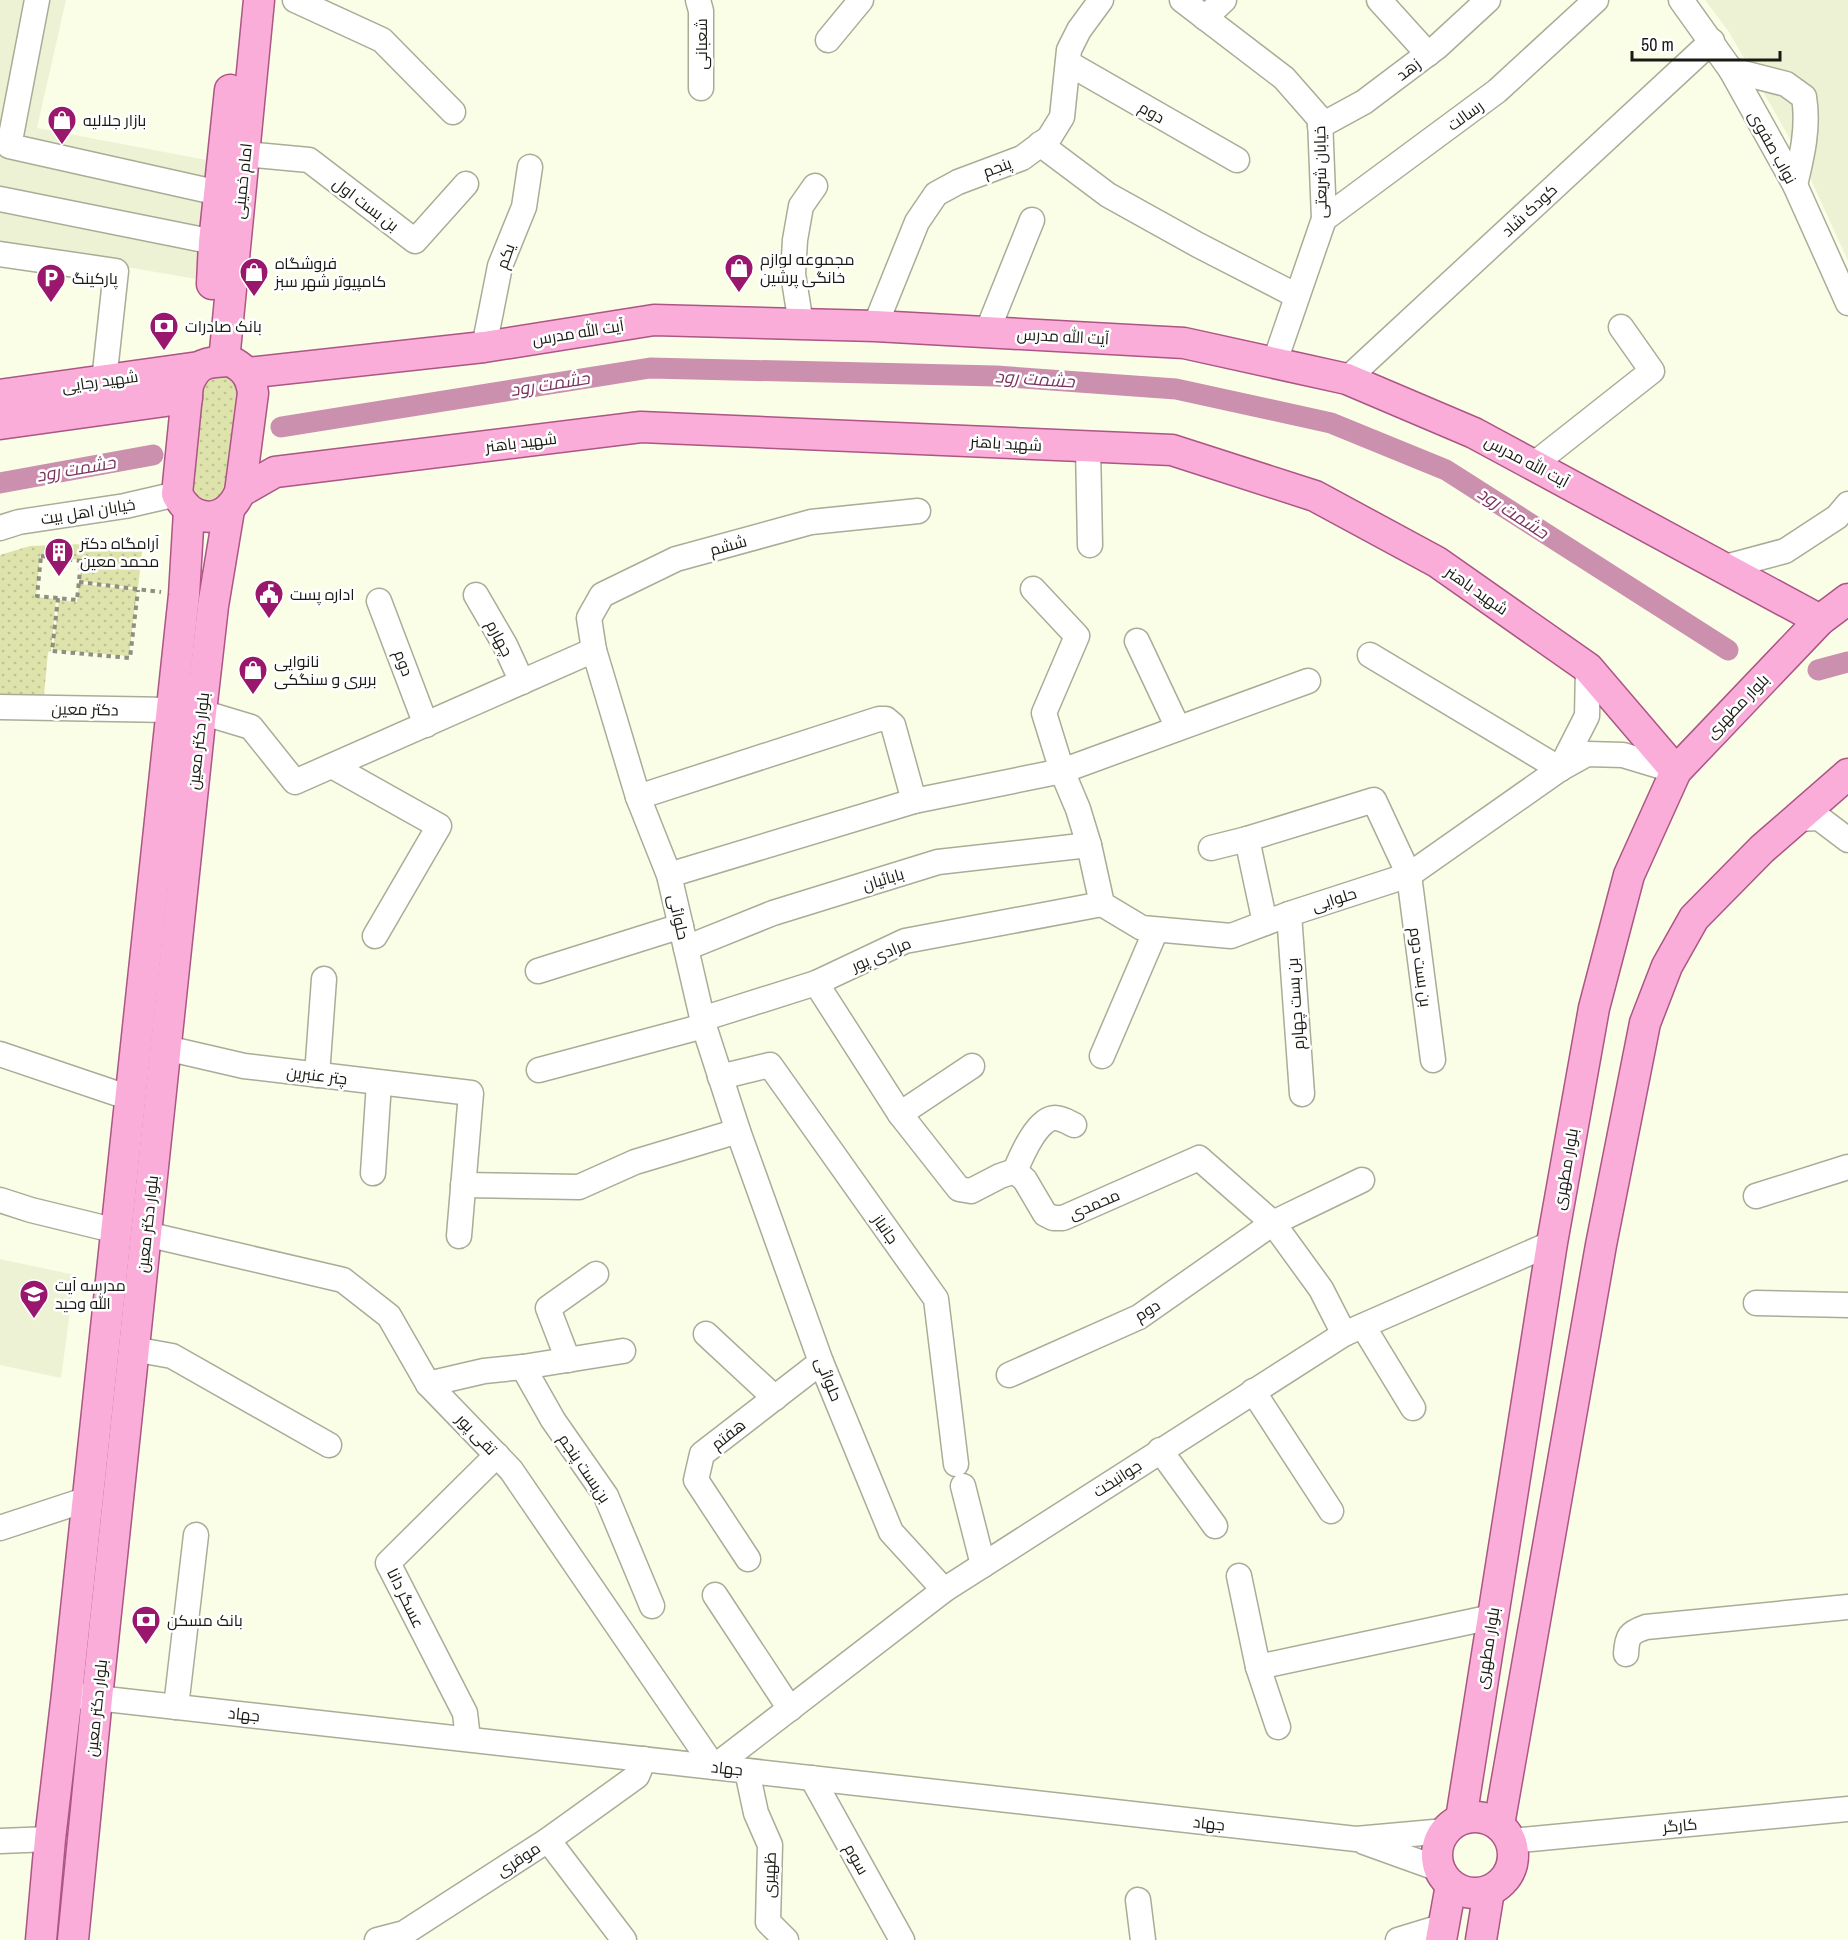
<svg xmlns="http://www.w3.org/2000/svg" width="1848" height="1940" viewBox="0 0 1848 1940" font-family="'Archivo Narrow',Cairo,sans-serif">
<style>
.built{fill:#eef2d4}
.grass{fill:url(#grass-dots)}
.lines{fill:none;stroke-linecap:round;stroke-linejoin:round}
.canal{stroke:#ca90ae;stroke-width:21}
.minor-casing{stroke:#a9ac97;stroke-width:27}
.major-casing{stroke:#ab5685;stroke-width:33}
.path{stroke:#8d8f80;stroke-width:4;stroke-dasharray:4.5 4.5;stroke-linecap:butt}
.minor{stroke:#fff;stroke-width:24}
.major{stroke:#fbadda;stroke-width:30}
.labels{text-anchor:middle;stroke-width:5;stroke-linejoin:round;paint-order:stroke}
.street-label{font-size:16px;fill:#191a13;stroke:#fff}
.poi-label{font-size:16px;fill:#191a13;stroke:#fff;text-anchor:start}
.water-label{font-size:18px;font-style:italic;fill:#7b355e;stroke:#fff}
</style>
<defs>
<pattern id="grass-dots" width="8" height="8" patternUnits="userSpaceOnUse" patternTransform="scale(1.5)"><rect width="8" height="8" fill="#dde3ab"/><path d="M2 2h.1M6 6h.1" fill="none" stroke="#bdc292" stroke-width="1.8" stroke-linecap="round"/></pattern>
</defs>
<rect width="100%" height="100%" fill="#fbfee7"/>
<g class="built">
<polygon points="0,0 66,0 37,128 212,161 196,279 0,245"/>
<polygon points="1705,0 1848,0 1848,261 1802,160 1729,32"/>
<polygon points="0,1259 75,1275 61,1378 0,1365"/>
</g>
<g class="grass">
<polygon points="221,371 241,382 231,488 222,503 192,500 198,384"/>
<polygon points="143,542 138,588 80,581 82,560 40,556 36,597 56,599 51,651 48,652 44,695 0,698 0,555 30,546"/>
<polygon points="79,584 137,590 129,656 53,650 59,600 77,602"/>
</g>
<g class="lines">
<g class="canal">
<polyline points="281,427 650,368 996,376 1176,389 1331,423 1446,470 1728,650"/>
<polyline points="0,483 153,455"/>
<polyline points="1818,670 1848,662"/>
</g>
<g class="minor-casing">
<g id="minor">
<polyline points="37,0 9,146 219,193"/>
<polyline points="295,0 382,40 453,112"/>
<polyline points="698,0 701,11 701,88"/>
<polyline points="1182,0 1284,78 1320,119 1324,219 1274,364"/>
<polyline points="1379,0 1428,54"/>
<polyline points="1681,0 1731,70 1795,185 1848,303"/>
<polyline points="1205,18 1224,0"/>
<polyline points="828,40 861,0"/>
<polyline points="1068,63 1237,160"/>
<path d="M1731,70L1786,84L1804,97C1809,127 1802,156 1795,185"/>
<polyline points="1320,126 1364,102 1437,47 1488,0"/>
<polyline points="1040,144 1108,195 1198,245 1297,296"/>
<polyline points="244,154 309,160 415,241 466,184"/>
<polyline points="0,199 214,242"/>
<polyline points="1324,219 1497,91 1596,0"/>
<polyline points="0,254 116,271 104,381"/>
<polyline points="801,324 793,274 795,240 801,206 815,186"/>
<polyline points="875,326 917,222 936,194 958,182 1022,158 1049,138 1062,117 1069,50 1079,30 1101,0"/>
<polyline points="987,332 1032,220"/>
<polyline points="484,347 500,266 524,207 530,167"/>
<polyline points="1347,379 1712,41"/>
<polyline points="1088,447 1090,545"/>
<polyline points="1533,465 1652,371 1621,327"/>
<polyline points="0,528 19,522 125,506 177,494"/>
<polyline points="1725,567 1785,551 1837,517 1848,504"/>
<polyline points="1033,589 1077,636 1044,713 1062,771 1078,809 1089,845 1102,904 1142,928 1231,936 1289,914 1409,875 1560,769 1587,754 1623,755 1676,771"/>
<polyline points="476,595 505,645 522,682"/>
<polyline points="379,601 426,725"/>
<polyline points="1137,641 1178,728"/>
<polyline points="594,650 589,618 602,595 676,559 811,522 918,511"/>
<polyline points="1370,655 1560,769"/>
<polyline points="0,707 170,710"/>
<polyline points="201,712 251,727 295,782 594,650 638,797 669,875 704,1026 738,1131 821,1362 891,1532 944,1590"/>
<polyline points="332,766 439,826 375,936"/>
<polyline points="1560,769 1587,716 1588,668"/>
<polyline points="638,797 879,719 886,719 893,725 914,801"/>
<polyline points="1796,819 1819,818 1848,840"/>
<polyline points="1211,848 1247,839"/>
<polyline points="669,875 914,801 1062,771 1308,681"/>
<polyline points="1289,914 1302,1094"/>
<polyline points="1265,923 1247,839 1374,800 1409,875 1433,1060"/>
<polyline points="686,948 773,913 938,862 1089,845"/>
<polyline points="538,971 681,926"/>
<polyline points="816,983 900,1114 959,1189 971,1191 1000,1176 1015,1171 1025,1180 1045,1214 1053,1218 1063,1218 1199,1158 1273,1223 1321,1289 1344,1334"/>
<polyline points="702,1019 816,983 905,941 1102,904"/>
<polyline points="166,1048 244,1066 471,1093 459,1236"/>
<polyline points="0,1054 130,1098"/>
<polyline points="1102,1056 1156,930"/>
<polyline points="539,1070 704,1026"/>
<polyline points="317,1075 324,979"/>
<polyline points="720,1077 770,1065 936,1299 956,1464"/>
<polyline points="900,1114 972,1066"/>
<path d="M1015,1171C1021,1157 1037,1118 1055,1118C1062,1118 1068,1122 1074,1125"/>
<polyline points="373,1173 379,1083"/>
<polyline points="463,1185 579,1187 635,1162 738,1131"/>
<polyline points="1756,1196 1848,1167"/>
<polyline points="0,1200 31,1210 117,1231"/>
<polyline points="146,1234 343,1280 389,1316 428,1384 511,1470 714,1767 944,1590 1344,1334 1552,1243"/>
<polyline points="1756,1303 1848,1305"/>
<polyline points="1363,1326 1413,1408"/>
<polyline points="706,1334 775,1398"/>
<polyline points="133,1349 172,1356 329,1445"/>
<polyline points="568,1360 548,1308 596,1274"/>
<polyline points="523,1367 553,1420 606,1496 652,1606"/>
<polyline points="1009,1375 1139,1317 1273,1223 1362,1180"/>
<polyline points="428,1384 484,1371 523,1367 623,1351"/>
<polyline points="1253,1391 1331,1511"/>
<polyline points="1160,1450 1215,1526"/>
<polyline points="963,1486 983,1565"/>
<polyline points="0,1528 88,1499"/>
<polyline points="748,1559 696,1480 702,1454 821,1362"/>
<polyline points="1239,1576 1258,1667 1278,1727"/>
<polyline points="715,1595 790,1709"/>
<path d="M1626,1654C1627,1636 1629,1633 1646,1627L1848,1607"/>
<polyline points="1258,1667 1492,1617"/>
<polyline points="79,1696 1356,1839 1445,1831"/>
<polyline points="176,1707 196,1535"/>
<polyline points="468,1739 465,1713 388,1563 497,1455"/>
<polyline points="747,1771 756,1813 770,1845 768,1922 786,1940"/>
<polyline points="812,1778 902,1940"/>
<polyline points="548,1840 624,1940"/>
<polyline points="0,1841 50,1839"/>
<polyline points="1511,1841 1848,1809"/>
<polyline points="1364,1842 1439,1869"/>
<polyline points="1138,1900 1143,1940"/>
<polyline points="377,1940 404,1933 548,1840 637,1776 644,1759"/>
<polyline points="1398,1940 1444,1926"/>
</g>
</g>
<g class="major-casing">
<g id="major">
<polyline points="212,284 214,242 230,90"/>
<polyline points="224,361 259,0"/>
<path d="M230,361C245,368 251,377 253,393L240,492C226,524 193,525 177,494L188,385C197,362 207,362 230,361Z"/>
<polyline points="247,373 484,347 654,320 875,326 1184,343 1347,379 1474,433 1820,620"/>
<polyline points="0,395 199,367"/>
<polyline points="0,424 187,398"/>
<polyline points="240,492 275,472 641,427 1172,450 1315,496 1437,562 1588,668 1676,771"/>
<circle cx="1475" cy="1855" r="38"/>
<polyline points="1461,1819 1552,1243 1594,1008 1629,875 1676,771 1820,620 1848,599"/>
<polyline points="1499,1825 1601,1245 1645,1023 1667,966 1694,918 1762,849 1848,774"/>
<polyline points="41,1940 50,1839 67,1694 184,595 189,511"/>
<polyline points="73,1940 97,1698 201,712 213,606 229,510"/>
<polyline points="1441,1940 1451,1885"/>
<polyline points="1481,1940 1489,1891"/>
</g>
</g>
<g class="path">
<polygon points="41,556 81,561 77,600 37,596"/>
<polyline points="79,582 161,592"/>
<polyline points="58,598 52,651 130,658 138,590"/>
</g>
<use href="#minor" class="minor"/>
<use href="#major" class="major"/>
</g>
<defs>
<g id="shop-pin" transform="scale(1.5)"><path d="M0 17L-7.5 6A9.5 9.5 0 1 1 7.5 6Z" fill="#99176c" stroke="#fff"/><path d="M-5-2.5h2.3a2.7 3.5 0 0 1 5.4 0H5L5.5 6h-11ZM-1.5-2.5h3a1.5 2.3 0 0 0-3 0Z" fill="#fff"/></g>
<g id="parking-pin" transform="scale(1.5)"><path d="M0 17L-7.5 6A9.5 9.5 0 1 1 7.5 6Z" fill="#99176c" stroke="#fff"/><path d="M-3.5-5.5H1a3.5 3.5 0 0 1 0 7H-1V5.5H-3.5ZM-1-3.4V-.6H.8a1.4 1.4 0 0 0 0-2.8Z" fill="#fff"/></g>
<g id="bank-pin" transform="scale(1.5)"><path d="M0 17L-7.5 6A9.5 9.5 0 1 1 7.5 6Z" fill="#99176c" stroke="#fff"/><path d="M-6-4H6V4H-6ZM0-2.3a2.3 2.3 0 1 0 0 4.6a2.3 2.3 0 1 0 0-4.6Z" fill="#fff"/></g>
<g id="building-pin" transform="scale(1.5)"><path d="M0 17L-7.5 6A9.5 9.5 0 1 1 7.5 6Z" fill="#99176c" stroke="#fff"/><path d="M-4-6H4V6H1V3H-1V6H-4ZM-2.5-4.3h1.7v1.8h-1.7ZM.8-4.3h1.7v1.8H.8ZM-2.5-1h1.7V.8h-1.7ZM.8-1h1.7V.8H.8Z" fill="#fff"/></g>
<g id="civic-pin" transform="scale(1.5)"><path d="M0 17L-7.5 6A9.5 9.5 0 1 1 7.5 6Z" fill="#99176c" stroke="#fff"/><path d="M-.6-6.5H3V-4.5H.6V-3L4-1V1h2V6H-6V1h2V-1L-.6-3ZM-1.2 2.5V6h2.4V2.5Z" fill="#fff"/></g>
<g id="school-pin" transform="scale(1.5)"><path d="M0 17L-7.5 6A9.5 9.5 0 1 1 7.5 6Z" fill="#99176c" stroke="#fff"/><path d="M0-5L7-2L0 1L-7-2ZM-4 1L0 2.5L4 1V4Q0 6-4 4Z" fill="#fff"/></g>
</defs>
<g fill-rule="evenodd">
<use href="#shop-pin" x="62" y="120"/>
<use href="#shop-pin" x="739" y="268"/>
<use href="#shop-pin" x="254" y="272"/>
<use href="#parking-pin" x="51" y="278"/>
<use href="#bank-pin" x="164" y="326"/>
<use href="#building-pin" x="59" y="552"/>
<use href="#civic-pin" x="269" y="594"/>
<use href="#shop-pin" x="253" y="670"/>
<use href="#school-pin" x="34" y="1294"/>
<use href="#bank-pin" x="146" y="1620"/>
</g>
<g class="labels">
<g class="street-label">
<text transform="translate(701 44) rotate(-90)" y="6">شعبانی</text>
<text transform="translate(1408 69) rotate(-37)" y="6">زهد</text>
<text transform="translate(1152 112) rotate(30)" y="6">دوم</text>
<text transform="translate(1465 115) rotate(-36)" y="6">رسالت</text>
<text transform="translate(1773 147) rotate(61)" y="6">نواب صفوی</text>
<text transform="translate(997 167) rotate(-21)" y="6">پنجم</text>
<text transform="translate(1320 172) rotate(-91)" y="6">خیابان شریعتی</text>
<text transform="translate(242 181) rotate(-84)" y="6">امام خمینی</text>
<text transform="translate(366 204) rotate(37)" y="6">بن بست اول</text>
<text transform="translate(1529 210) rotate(-43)" y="6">کودک شاد</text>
<text transform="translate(505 256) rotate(-71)" y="6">یکم</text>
<text transform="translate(578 332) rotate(-9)" y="6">آیت الله مدرس</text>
<text transform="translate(1063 336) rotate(3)" y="6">آیت الله مدرس</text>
<text transform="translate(100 381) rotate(-8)" y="6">شهید رجایی</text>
<text transform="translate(521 442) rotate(-7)" y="6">شهید باهنر</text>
<text transform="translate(1006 443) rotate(3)" y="6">شهید باهنر</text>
<text transform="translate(1527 461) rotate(28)" y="6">آیت الله مدرس</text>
<text transform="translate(88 511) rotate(-9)" y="6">خیابان اهل بیت</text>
<text transform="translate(728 545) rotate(-15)" y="6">ششم</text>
<text transform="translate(1477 590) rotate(35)" y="6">شهید باهنر</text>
<text transform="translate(500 638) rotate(62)" y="6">چهارم</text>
<text transform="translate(404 663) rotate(69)" y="6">دوم</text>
<text transform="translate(1737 706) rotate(-46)" y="6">بلوار مطهری</text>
<text transform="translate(85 709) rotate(1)" y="6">دکتر معین</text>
<text transform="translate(198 741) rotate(-84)" y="6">بلوار دکتر معین</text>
<text transform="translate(883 879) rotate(-17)" y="6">بابائیان</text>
<text transform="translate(1334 899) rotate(-18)" y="6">حلوایی</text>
<text transform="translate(679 917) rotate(77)" y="6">حلوائی</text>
<text transform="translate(881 954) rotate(-23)" y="6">مرادی پور</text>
<text transform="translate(1421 967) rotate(82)" y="6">بن بست دوم</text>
<text transform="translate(1295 1004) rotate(-94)" y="6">بن بست چهارم</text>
<text transform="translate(317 1075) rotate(7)" y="6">چتر عنبرین</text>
<text transform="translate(1565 1169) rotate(-80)" y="6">بلوار مطهری</text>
<text transform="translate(1094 1204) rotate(-23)" y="6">محمدی</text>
<text transform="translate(147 1224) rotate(-84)" y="6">بلوار دکتر معین</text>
<text transform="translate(886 1229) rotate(55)" y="6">جانباز</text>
<text transform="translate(1147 1310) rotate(-32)" y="6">دوم</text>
<text transform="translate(829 1379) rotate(68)" y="6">حلوائی</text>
<text transform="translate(477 1434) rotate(46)" y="6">تقی پور</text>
<text transform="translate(728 1434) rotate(-38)" y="6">هفتم</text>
<text transform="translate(585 1468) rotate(56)" y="6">بن‌بست پنجم</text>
<text transform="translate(1117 1478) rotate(-33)" y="6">جوانبخت</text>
<text transform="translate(406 1598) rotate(64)" y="6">عسگر دانا</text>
<text transform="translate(1487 1648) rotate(-81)" y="6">بلوار مطهری</text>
<text transform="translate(96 1708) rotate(-84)" y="6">بلوار دکتر معین</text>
<text transform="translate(244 1714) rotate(6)" y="6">جهاد</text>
<text transform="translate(727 1768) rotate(6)" y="6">جهاد</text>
<text transform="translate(1209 1823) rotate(6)" y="6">جهاد</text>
<text transform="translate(1680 1825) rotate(-5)" y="6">کارگر</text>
<text transform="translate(518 1859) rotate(-33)" y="6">موقری</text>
<text transform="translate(857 1859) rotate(61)" y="6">سوم</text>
<text transform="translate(769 1875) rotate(-88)" y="6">ظهیری</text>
</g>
<g class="poi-label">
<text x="83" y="126">بازار جلالیه</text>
<text x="760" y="265">مجموعه لوازم<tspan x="760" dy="18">خانگی پرشین</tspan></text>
<text x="275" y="269">فروشگاه<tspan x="275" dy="18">کامپیوتر شهر سبز</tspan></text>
<text x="72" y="284">پارکینگ</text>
<text x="185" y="332">بانک صادرات</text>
<text x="80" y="549">آرامگاه دکتر<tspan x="80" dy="18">محمد معین</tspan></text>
<text x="290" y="600">اداره پست</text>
<text x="274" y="667">نانوایی<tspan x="274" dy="18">بربری و سنگکی</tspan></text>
<text x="55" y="1291">مدرسه آیت<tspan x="55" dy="18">الله وحید</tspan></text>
<text x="167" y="1626">بانک مسکن</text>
</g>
<g class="water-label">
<text transform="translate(1035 379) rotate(4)" y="6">حشمت رود</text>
<text transform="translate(550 384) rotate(-9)" y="6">حشمت رود</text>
<text transform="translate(76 469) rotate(-10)" y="6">حشمت رود</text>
<text transform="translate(1513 513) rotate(33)" y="6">حشمت رود</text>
</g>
</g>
<path d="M1632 51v9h148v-9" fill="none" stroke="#191a13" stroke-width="3"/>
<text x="1641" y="51" font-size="18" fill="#191a13" stroke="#ffffff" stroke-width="4.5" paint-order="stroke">50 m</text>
</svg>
